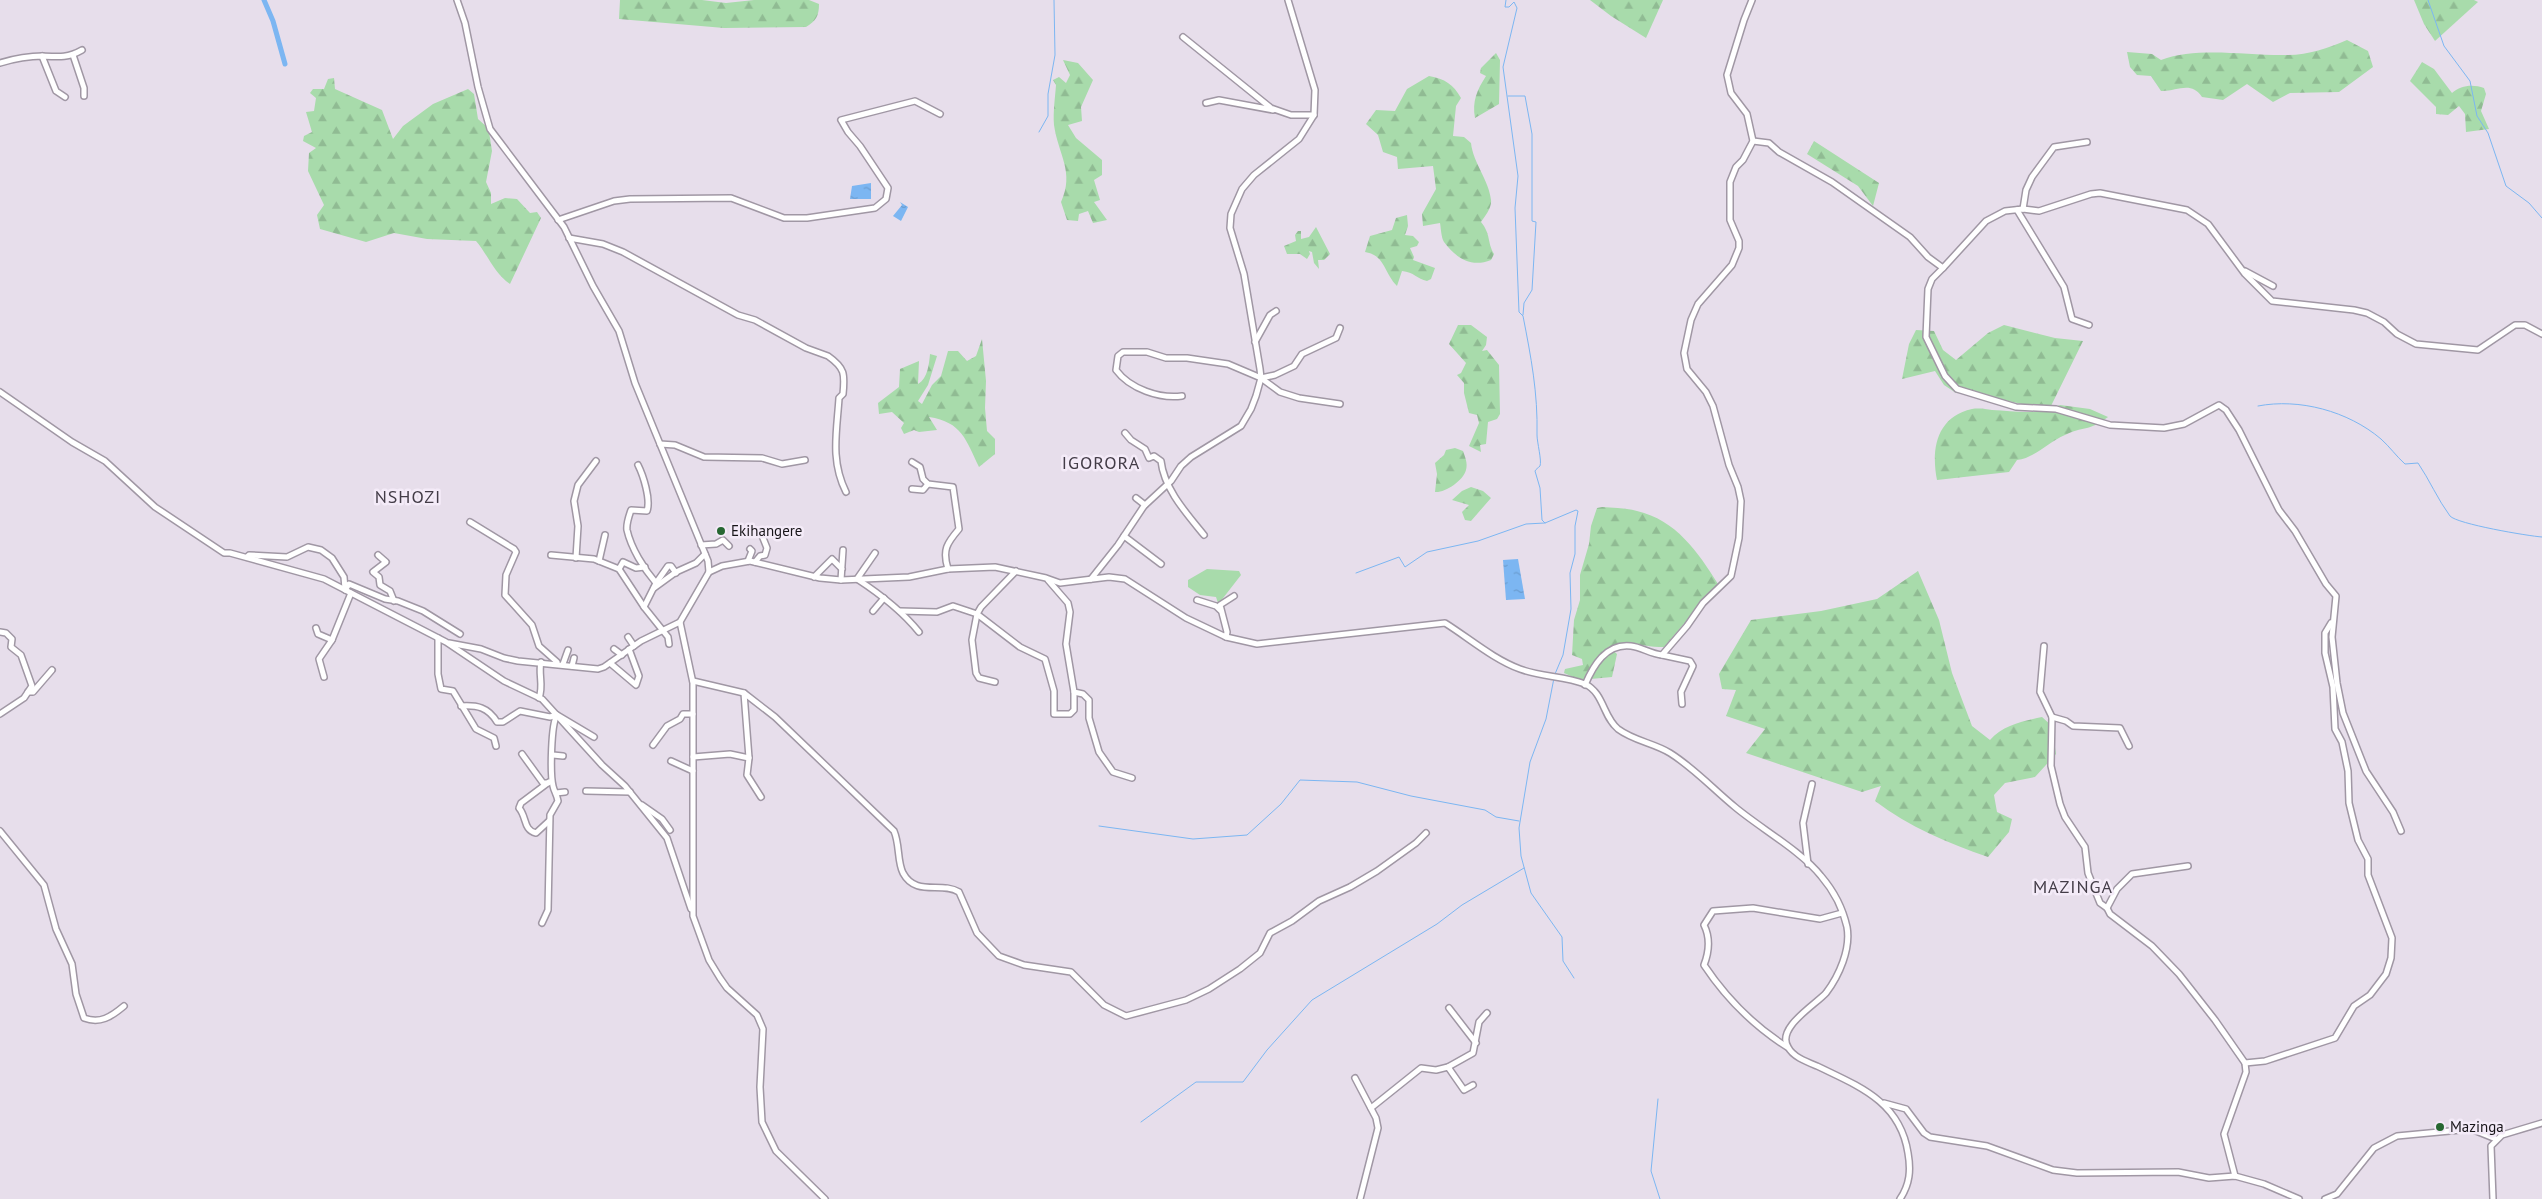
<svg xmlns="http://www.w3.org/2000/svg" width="2542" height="1199" viewBox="0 0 2542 1199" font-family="'PT Sans',sans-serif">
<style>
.green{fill:#a8dbab}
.forest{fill:url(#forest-firs)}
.water{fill:url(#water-ripples)}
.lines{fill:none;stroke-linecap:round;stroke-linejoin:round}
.stream{stroke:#7cb6f2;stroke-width:1}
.canal{stroke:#7cb6f2;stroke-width:5}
.street-casing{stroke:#a097a4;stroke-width:8}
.street{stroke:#fff;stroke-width:5}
.poi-dot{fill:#266731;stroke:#f4ebf8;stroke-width:2}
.labels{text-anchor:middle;stroke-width:5;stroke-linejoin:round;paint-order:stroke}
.poi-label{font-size:15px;fill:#181519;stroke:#f4ebf8;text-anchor:start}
.quarter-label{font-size:18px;letter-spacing:1px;fill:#433c47;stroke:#f4ebf8}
</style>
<defs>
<pattern id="forest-firs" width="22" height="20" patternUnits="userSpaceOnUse" patternTransform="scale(1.25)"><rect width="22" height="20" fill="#a8dbab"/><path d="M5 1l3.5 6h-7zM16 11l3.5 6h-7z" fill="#90bb93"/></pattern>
<pattern id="water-ripples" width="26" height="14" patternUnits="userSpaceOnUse" patternTransform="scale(1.25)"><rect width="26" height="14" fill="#7cb6f2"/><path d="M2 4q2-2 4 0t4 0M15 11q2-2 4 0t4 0" fill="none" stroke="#6a9ccf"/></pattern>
</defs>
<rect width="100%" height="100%" fill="#e7deeb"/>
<polygon class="green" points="1207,569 1239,571 1241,575 1220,602 1218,603 1216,597 1200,595 1188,587 1188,580"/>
<g class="forest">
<path d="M620,0H702L726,3L754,0H809L819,4C819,16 816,21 806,27L724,28L619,19Z"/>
<polygon points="1590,0 1663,0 1646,38 1611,16"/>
<polygon points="2414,0 2474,0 2478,2 2435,41 2424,24"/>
<path d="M2347,40L2368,51L2373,67L2339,92L2290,93L2273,102L2247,84L2223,100L2202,97C2191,80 2176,92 2161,91L2151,76L2137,75L2130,67L2127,52L2152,54L2161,60C2198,46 2248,56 2288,55C2309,55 2328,48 2347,40Z"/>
<path d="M1496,53L1500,60L1499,104L1475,118C1472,101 1477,90 1486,76L1480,73L1481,68Z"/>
<path d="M1063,60L1078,63L1093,80L1081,107L1082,121L1068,125L1076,138L1102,160V175L1094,180L1100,200L1094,202L1107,220L1093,223L1088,211L1079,214L1078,221L1067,220L1061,202C1075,172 1058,154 1054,125C1053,112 1055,98 1056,85L1053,80L1059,77L1066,83L1070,75Z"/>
<path d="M2422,62L2434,69L2452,93C2461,85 2473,84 2484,88L2486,94L2481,111L2489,129L2466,132L2465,114L2459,106L2448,115L2436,114V107L2410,81Z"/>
<path d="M1429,76C1445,79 1453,84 1461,98L1456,106L1453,136L1464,137L1471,143C1473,163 1489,180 1491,200C1492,208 1485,216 1481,222C1491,234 1487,242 1494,254L1491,260C1471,268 1456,258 1444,242C1441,237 1441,228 1440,223L1423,226L1422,214L1436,189L1433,166L1398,169L1397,157L1383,152L1378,135L1366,124L1376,110L1395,111L1407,89Z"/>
<path d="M334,78L335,89L382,110L393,139L403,126L433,104L468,89L474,94L478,119L488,128L490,138L492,151L486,182L491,193V204L505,198L517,199L530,213L537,212L541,218L510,284C494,273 488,255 476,241L427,239L394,233L366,242L320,229L317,215L324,205L308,171L309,153L316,148L303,141L304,136L312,132L306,112L314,111L316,98L310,93L313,89H324L328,79Z"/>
<polygon points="1814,141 1879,183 1873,206 1858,186 1807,154"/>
<path d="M1407,215L1408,226L1405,235L1413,236L1419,242L1417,246L1410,248L1414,257L1413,260L1435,268L1431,279L1427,281C1417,279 1414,272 1402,271L1397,286C1384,273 1385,255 1365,252L1370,236L1392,230L1396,218Z"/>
<polygon points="1316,227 1330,254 1324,260 1318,260 1319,269 1314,263 1312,252 1309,251 1310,254 1307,259 1300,254 1287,254 1284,246 1296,241 1295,235 1298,231 1301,231 1301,239 1309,237"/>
<polygon points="1458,325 1471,325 1487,337 1486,345 1482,351 1487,350 1499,365 1500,414 1497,419 1488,422 1486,444 1480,445 1481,452 1469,446 1479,423 1477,415 1469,413 1464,393 1464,383 1457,375 1461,373 1466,363 1449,344"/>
<polygon points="2004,325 2055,338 2083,341 2050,408 2035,407 1977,394 1956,393 1944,385 1935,371 1902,379 1909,344 1916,330 1934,331 1943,350 1956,360 1988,333"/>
<path d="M982,339L986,381L985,408L987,431L995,439V454L979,467C966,440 962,422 929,417L937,430L919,432L914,430L904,434L901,428L904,423L892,412L879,414L878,403L899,387L900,369L919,361L918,384C928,378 929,364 930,354L937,356L928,385L918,401L922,404L932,385L941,376L948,351H958L967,361L976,356Z"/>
<path d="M2060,405L2090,409L2108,417C2088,432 2083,426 2065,435C2048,442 2035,458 2017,460L2009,472L1937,480C1931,450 1936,417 1972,409C1978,408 1986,409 1992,410C2017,411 2037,416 2060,405Z"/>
<path d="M1455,448L1463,451C1465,457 1468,463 1466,470C1463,481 1445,493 1435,492L1437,474L1435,463L1444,455L1446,450Z"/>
<polygon points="1471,487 1483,491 1491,498 1471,521 1465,520 1462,512 1469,505 1452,500 1462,491"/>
<path d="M1602,507C1614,508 1626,508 1637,511C1676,520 1698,552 1718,584L1664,647C1644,647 1628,640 1609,647L1617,654L1612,677L1580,680L1564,673L1565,669L1583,665L1582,659L1572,655L1574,620L1580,600V575L1589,544L1591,526L1597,508Z"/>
<path d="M1918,571L1939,620L1952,673L1972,726L1990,740C2003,725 2023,721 2042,717L2052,726L2056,754L2035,777L2005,783L1994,795L1997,812L2012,819L2009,832L1988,857C1948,843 1909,827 1875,801L1881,786L1862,792L1746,753L1765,729L1726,716L1736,690L1722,689L1719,674L1751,620L1821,611L1877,599Z"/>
</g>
<g class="water">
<polygon points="871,183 871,199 850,199 852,186"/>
<polygon points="900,202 908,207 901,221 893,216 902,205"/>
<polygon points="1518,559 1525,599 1506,600 1503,560"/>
</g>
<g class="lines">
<g class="stream">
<path d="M1506,0L1505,7H1509L1514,2L1517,8L1503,67L1518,176L1515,208L1519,312L1523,316C1531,357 1538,393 1537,435C1537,442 1542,461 1540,466C1538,468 1536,469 1535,471L1540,488L1542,520L1545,523L1576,510L1578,511L1575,526V554L1570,573L1571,609L1563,655L1555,674"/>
<polyline points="2428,0 2444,46 2470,81 2477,116 2488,133 2506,186 2529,203 2542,218"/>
<polyline points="1508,96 1525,96 1532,134 1532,221 1536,222 1532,290 1524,303 1523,315"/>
<polyline points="1039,132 1048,116 1048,94 1055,55 1054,0"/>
<path d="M2258,406C2299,398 2348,411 2381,439C2390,447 2396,456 2405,464L2418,463C2429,479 2438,500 2450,516C2457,524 2528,536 2542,537"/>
<polyline points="1356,573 1399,557 1405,567 1427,552 1478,541 1526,524 1545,523"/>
<polyline points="1554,678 1546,719 1530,762 1519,828 1521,856 1531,893 1562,937 1563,961 1574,978"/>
<polyline points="1099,826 1193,839 1247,835 1281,804 1300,780 1357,782 1411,796 1485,810 1496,817 1519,821"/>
<polyline points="1658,1099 1651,1171 1660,1199"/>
<polyline points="1141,1122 1196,1082 1243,1082 1267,1050 1312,1000 1437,924 1462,905 1524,868"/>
</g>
<polyline class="canal" points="264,0 273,21 285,64"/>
<g class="street-casing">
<g id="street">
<polyline points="457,0 465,23 478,87 490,129 564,227 593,286 619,331 635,383 708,561 709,572 680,622 693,683 693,916 709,960 720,978 727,988 757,1015 763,1029 760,1087 762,1122 776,1151 825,1199"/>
<polyline points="1183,37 1271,108 1291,115 1314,115"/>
<polyline points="73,55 84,88 84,96"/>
<polyline points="42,56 56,91 65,97"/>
<path d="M0,63C13,59 30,56 43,56C59,57 68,58 82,50"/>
<polyline points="1206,103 1219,100 1273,110"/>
<polyline points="1753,141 1769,143 1779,152 1832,182 1910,237 1928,257 1943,268 1986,221 2005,211 2023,209 2039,211 2091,194 2100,193 2187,210 2208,224 2245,274 2272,301 2354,310 2367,313 2384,322 2397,334 2416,344 2478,350 2515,325 2525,325 2542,334"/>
<polyline points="2023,209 2026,190 2032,177 2054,147 2087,142"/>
<polyline points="2017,210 2064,287 2072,319 2089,325"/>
<polyline points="558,220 614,201 630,199 731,198 784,218 807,218 875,208 886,199 888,188 860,146 848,132 841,120 915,101 940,114"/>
<path d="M569,238L603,244L623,252L738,315L755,320L806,348L828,356C845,368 845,374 843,394L839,398C837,431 830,460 846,492"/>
<polyline points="1943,268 1932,279 1928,289 1926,337 1945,376 1957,389 2016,407 2056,409 2110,425 2164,428 2184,424 2219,405 2226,410 2239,430 2279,510 2295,531 2326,584 2336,596 2332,637 2337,683 2343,713 2366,771 2393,812 2401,831"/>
<polyline points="2245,271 2273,286"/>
<polyline points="1255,342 1270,315 1276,311"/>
<polyline points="1261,378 1280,392 1299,398 1340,404"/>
<polyline points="0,392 72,442 105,461 155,507 224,553 230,553 324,579 446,642 504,681 542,699 602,765 625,786 667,838 691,909"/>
<path d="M1182,396C1160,399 1130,389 1116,370L1118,356L1123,352H1147L1166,358H1187L1228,364L1261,378L1275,375L1294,366L1302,354L1336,338L1340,328"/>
<path d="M1125,433L1131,440L1145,449L1149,458L1154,456L1161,461C1164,489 1187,514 1204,535"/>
<polyline points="660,444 675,445 704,457 762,458 782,464 805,460"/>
<path d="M912,462L920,467L923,479L928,484L953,487L959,529C947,543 942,550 948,569"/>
<path d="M638,465C643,475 651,499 647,511L631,510C629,516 626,524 627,530C631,548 644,569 656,583"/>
<polyline points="912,489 923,490 928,484"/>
<polyline points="1136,498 1145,505"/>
<polyline points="470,522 514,549 516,552 506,575 505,595 532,625 539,646 557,662"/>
<polyline points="751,531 761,533 767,548 765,555 760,556 755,562"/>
<polyline points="1124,536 1161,564"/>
<polyline points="701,545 716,544 723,540 729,546"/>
<path d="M875,553L857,579C880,594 902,611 919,632"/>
<polyline points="378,555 386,562 373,572 379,577 380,585 390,591 394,601"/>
<polyline points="551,555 594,559 619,569 644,607"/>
<polyline points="247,557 249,555 287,557 308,547 321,550 332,558 344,577 345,589"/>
<polyline points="576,558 578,526 574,501 578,485 596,461"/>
<polyline points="599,561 605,535"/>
<polyline points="748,561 752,551 750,549"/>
<polyline points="619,569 623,562 636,568 645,567"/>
<polyline points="1016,571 981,607 977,614 1020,647 1045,659 1054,691 1054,714 1070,714 1074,710 1074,692"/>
<path d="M709,572L722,566L750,561L820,578L841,580L909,577L948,569L995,567L1046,578L1060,583L1109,577L1125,579L1186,618L1226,637L1257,644L1445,623C1469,638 1493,659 1520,669C1541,677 1565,676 1585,684C1604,693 1603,717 1618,729C1634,741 1654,743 1670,753C1694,768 1713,789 1735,807C1760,828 1801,851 1821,876C1833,890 1843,909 1847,927C1851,949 1839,976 1826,993C1815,1005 1776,1028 1788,1047C1793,1057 1807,1062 1817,1066C1858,1086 1900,1101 1908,1153C1911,1170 1910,1184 1900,1199"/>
<polyline points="814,577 832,559 842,569"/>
<polyline points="1091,579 1118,545 1144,506 1171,481 1181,466 1191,457 1241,426 1251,409 1256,396 1261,378 1260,369 1244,274 1230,228 1231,214 1242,189 1254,175 1299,139 1314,115 1315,90 1288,0"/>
<polyline points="841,580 843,550"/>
<polyline points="1048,580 1068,603 1070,612 1066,644 1074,692 1083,694 1089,700 1089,718 1099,752 1113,772 1132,778"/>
<polyline points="654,588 676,572 696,563 705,554"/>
<polyline points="345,590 349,584 385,599 398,601 423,611 460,634"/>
<polyline points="1197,600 1216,606 1220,610"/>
<polyline points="873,611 884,598"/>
<polyline points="900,611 937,612 953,606 977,614 972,640 976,673 979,678 995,682"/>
<polyline points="316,628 318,634 332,640 351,593"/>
<polyline points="0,632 6,633 12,639 11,647 21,655 32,686 24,698 0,714"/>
<polyline points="628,637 634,646"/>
<polyline points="1226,637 1227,632 1220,605 1234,596"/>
<polyline points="438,638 438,674 441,689 453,691 476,729 494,738 496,746"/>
<polyline points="449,643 481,649 504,658 518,661 598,669 604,667 641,641 680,622"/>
<polyline points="669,644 668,637 644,607 656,583 668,566 671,566 676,573"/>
<polyline points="2044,646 2040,692 2052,717 2051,766 2060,804 2065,817 2085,847 2088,873 2100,903 2107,908"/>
<polyline points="614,649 622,655"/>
<polyline points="1662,655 1690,661 1693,666 1681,692 1682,704"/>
<polyline points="610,663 636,685 639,676 629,649"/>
<polyline points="563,664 568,650"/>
<polyline points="572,666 574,658"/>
<polyline points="324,677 319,659 332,640"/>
<path d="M693,681L744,693L775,717L894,831C900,845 897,861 903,873C916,897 941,881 959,892L977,933L999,956L1024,965L1071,972L1104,1005L1126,1016L1186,1000L1209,989L1240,969L1260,953L1270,933L1292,921L1319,901L1350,887L1377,871L1416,843L1426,833"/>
<path d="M1585,685C1593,666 1606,643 1631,646C1641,647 1651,654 1662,655L1687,626L1703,603L1731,576L1739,538L1741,501L1738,487L1729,465L1713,406L1706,392L1687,369L1684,353L1691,320L1698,304L1732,265L1739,248V241L1730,220V182L1736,167L1743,160L1753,141L1747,114L1731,93L1727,75L1744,20L1752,0"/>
<polyline points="28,692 33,692 52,670"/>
<polyline points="744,693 749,758 747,775 761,797"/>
<path d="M539,698C544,685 538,675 541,662"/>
<path d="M461,706C477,705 488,707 497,722H503L520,711L550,717L557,715L594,737"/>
<polyline points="2052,717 2066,721 2073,726 2120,728 2129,746"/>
<polyline points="653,745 667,726 680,719 683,714 693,714"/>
<polyline points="522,754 543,783 548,783"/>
<polyline points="553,755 563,756"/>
<polyline points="693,757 730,754 749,758"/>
<polyline points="671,761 693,771"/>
<path d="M549,782L521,803L519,808C527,817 523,830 536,833L549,821"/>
<polyline points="586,791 630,792"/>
<polyline points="556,793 565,792"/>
<polyline points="642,805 662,819 670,830"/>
<path d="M0,831L44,885L56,929L72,964L76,994L84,1018C100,1024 111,1017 124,1006"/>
<polyline points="1808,864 1803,823 1812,784"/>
<polyline points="2188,866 2132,874 2117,889 2107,908 2110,914 2152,946 2179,974 2215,1020 2245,1063 2246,1072 2224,1134 2235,1176"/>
<path d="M542,923L548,910L550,815L558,801C557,795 554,791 553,786C550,774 551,724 557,715"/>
<polyline points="1449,1008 1476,1043"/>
<path d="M1787,1047C1754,1026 1726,998 1704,965C1709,952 1710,937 1704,925L1713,911L1753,908L1820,919L1842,913"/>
<polyline points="2245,1063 2265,1061 2335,1038 2354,1006 2370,995 2386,974 2391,958 2392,938 2368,875 2368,859 2358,840 2349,803 2348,771 2342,742 2335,729 2333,687 2325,653 2325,633 2331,623"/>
<polyline points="1448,1067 1464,1090 1473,1085"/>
<polyline points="1355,1078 1376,1118 1378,1128 1360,1199"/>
<polyline points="1884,1103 1906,1109 1924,1133 1930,1137 1987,1146 2053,1170 2077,1173 2178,1172 2209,1178 2235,1176 2264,1184 2299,1199"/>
<polyline points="1371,1108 1421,1068 1436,1070 1448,1067 1473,1053 1479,1022 1487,1013"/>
<polyline points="2325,1199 2337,1194 2374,1148 2397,1136 2471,1129 2496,1139"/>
<polyline points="2493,1199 2491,1146 2502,1135 2542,1123"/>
</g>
</g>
<use href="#street" class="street"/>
</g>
<g class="poi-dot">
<circle cx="721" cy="531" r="5"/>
<circle cx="2440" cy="1127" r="5"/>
</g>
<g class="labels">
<g class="poi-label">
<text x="731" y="536">Ekihangere</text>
<text x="2450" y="1132">Mazinga</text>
</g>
<g class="quarter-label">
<text x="1101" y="469">IGORORA</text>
<text x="408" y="503">NSHOZI</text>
<text x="2073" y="893">MAZINGA</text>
</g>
</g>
</svg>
